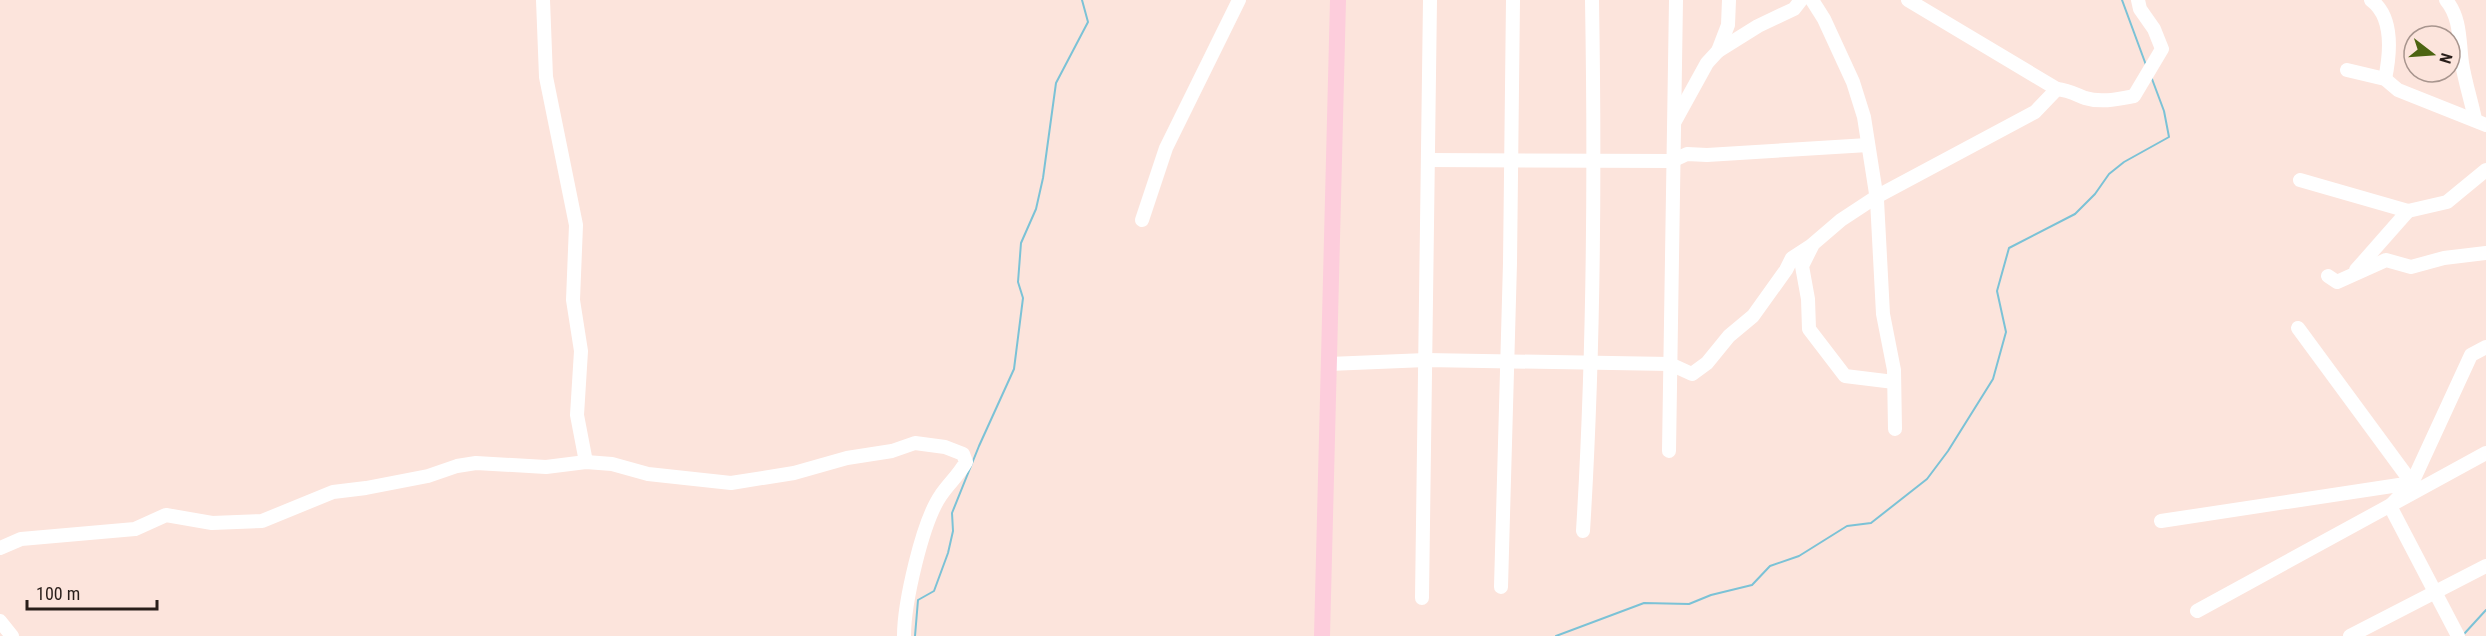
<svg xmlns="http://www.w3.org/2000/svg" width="2486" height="636" viewBox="0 0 2486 636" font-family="'Roboto Condensed',sans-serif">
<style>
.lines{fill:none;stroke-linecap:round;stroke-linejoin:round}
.stream{stroke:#7bc2d6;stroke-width:2}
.minor{stroke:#fff;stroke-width:14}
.major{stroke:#fdcddc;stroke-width:16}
</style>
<rect width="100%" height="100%" fill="#fce4dc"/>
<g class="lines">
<g class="stream">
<polyline points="2122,0 2146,65"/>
<polyline points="2464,634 2486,610"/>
<polyline points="915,636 918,600 934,591 948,553 953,531 952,513 979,446 1014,369 1023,298 1018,282 1021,243 1036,209 1043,178 1056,83 1088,22 1082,0"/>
<polyline points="1556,636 1644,603 1689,604 1711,595 1752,585 1770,566 1799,556 1847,526 1871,523 1927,479 1948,451 1993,379 2006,332 1997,291 2009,248 2075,214 2095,194 2109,174 2124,162 2169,137 2164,111 2152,79"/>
</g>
<g class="minor">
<polyline points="543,0 546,77 576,225 573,300 581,351 577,415 586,462"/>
<polyline points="1812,0 1824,19 1853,82 1864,117 1877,200 1883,314 1894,370 1895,429"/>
<path d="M2371,0C2394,17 2390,55 2385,79"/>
<path d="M2446,0C2461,18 2459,41 2462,63C2465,82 2471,100 2475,119"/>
<polyline points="1718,51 1758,26 1794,9 1801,0"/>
<polyline points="2347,70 2385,79 2398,90 2486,125"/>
<path d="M2057,89C2068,90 2075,94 2085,98C2101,103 2118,99 2134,96L2162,49L2154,29L2140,9L2138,0"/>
<polyline points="1675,121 1707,63 1718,51 1728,25 1729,0"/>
<polyline points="1429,160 1672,161 1687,154 1707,155 1868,145"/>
<polyline points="2300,180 2408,211 2447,202 2486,170"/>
<polyline points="1142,220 1166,148 1239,0"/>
<polyline points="2356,270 2408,211"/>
<polyline points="2328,276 2337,282 2386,260 2411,267 2444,258 2486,253"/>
<polyline points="2298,328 2412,483 2390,506 2458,636"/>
<polyline points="1329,364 1426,360 1670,364 1692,374 1707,363 1729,336 1753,316 1786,270 1792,258 1812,245"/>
<polyline points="1894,382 1845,376 1809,329 1808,299 1802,266 1813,244 1841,220 1876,197 2035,112 2057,89 1908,0"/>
<polyline points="1669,451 1676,0"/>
<polyline points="2161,521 2412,483 2471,355 2486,347"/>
<path d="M1583,531C1594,354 1595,177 1592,0"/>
<path d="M0,548L21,539L135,529L166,515L212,523L262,521L333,492L366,488L428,476L457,466L476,463L546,467L586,462L612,464L648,474L731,483L794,473L847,458L892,451L915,443L945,447L963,454L966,462C958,476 949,483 941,495C922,522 904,604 904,636"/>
<polyline points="1501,587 1510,263 1513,0"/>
<polyline points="1422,598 1430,0"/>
<polyline points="2197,611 2486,453"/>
<polyline points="0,621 12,636"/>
<polyline points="2350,636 2486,566"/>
</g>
<polyline class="major" points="1322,636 1338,0"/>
</g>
<g transform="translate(2432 54) rotate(107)"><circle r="28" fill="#fce4dc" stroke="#a8958e" stroke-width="1.5"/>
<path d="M0-4.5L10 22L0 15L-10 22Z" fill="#4c6412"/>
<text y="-9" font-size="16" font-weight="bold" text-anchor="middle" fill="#291e1a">N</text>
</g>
<path d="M27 600v9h130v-9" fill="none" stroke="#291e1a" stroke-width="3"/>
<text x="36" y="600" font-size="18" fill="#291e1a" stroke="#fce4dc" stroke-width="4.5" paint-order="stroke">100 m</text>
</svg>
